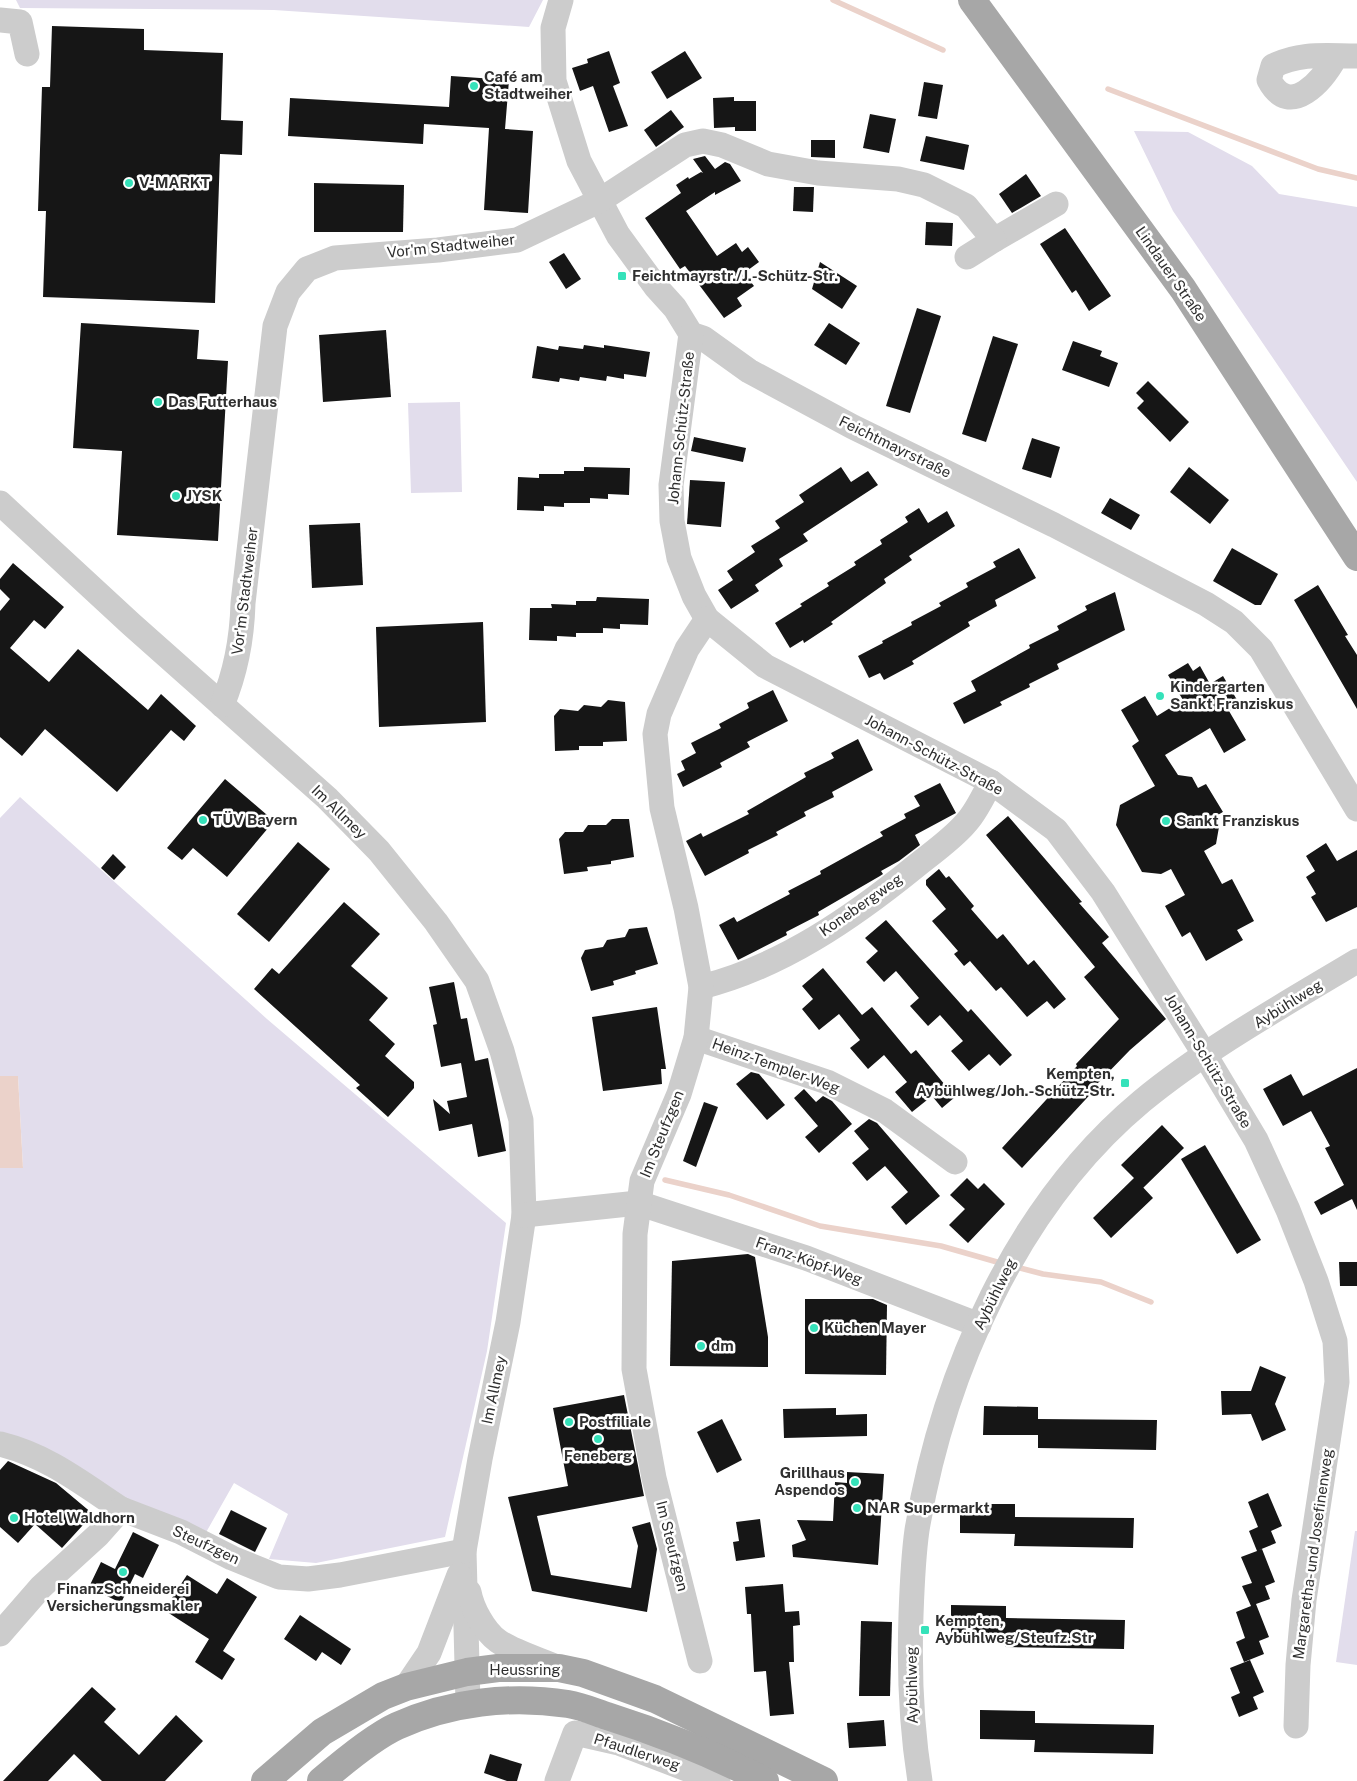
<svg xmlns="http://www.w3.org/2000/svg" width="1357" height="1781" viewBox="0 0 1357 1781" font-family="'Public Sans',sans-serif">
<style>
.green{fill:#e2ddec}
.water{fill:#ebd2ca}
.lines{fill:none;stroke-linecap:round;stroke-linejoin:round}
.stream{stroke:#ebd2ca;stroke-width:5.5}
.building{fill:#161616}
.minor{stroke:#ccc;stroke-width:25}
.major{stroke:#a7a7a7;stroke-width:28}
.poi-dot{fill:#35e2ba;stroke:#fff;stroke-width:2}
.labels{text-anchor:middle;stroke-width:5;stroke-linejoin:round;paint-order:stroke}
.poi-label{font-size:15px;font-weight:bold;fill:#2f2f2f;stroke:#fff;text-anchor:start}
.street-label{font-size:15px;fill:#2f2f2f;stroke:#fff}
</style>
<rect width="100%" height="100%" fill="#fff"/>
<g class="green">
<polygon points="16,0 543,0 529,27 274,10 20,8"/>
<polygon points="1134,131 1188,132 1252,166 1279,194 1357,207 1357,482 1173,211"/>
<polygon points="460,402 462,492 411,493 408,403"/>
<polygon points="20,797 267,1019 506,1223 487,1351 445,1537 316,1563 269,1559 288,1514 234,1483 204,1536 0,1441 0,1168 23,1168 18,1076 0,1076 0,818"/>
<polygon points="1355,1531 1357,1531 1357,1665 1336,1662"/>
</g>
<polygon class="water" points="0,1076 18,1076 23,1168 0,1168"/>
<g class="lines">
<g class="stream">
<polyline points="833,0 943,50"/>
<polyline points="1108,89 1318,169 1357,178"/>
<polyline points="665,1180 729,1195 820,1226 941,1246 1004,1264"/>
<polyline points="1016,1267 1043,1274 1101,1282 1151,1302"/>
</g>
</g>
<g class="building">
<polygon points="52,26 144,29 144,50 223,53 221,120 243,121 242,155 220,154 215,303 43,297 46,211 38,211 42,87 50,87"/>
<polygon points="609,51 620,83 613,86 628,126 609,132 593,86 580,91 572,68 588,63 587,59"/>
<polygon points="685,51 702,78 667,99 651,72"/>
<polygon points="451,76 509,80 505,129 533,131 528,213 484,210 489,128 424,124 423,144 288,136 290,98 449,107"/>
<polygon points="924,82 943,85 937,119 918,116"/>
<polygon points="734,97 734,101 756,101 756,131 735,131 735,127 714,128 713,98"/>
<polygon points="671,110 684,127 656,147 644,130"/>
<polygon points="870,114 896,119 889,153 863,148"/>
<polygon points="926,136 969,145 964,170 920,161"/>
<polygon points="811,140 835,140 835,158 811,157"/>
<polygon points="705,156 715,169 725,162 730,164 741,181 715,195 715,192 686,211 717,256 736,243 742,252 748,247 759,262 744,273 754,286 737,298 742,306 724,318 685,266 680,269 645,218 681,193 676,185 688,177 689,179 701,172 703,173 693,159"/>
<polygon points="1026,174 1041,196 1012,213 999,194"/>
<polygon points="314,183 404,185 403,232 314,232"/>
<polygon points="794,187 814,187 813,212 793,211"/>
<polygon points="926,222 953,223 952,246 925,245"/>
<polygon points="1065,228 1111,296 1089,311 1076,290 1072,293 1040,244"/>
<polygon points="564,253 581,279 566,289 549,262"/>
<polygon points="820,262 857,286 842,309 812,289"/>
<polygon points="917,308 941,316 910,413 886,406"/>
<polygon points="81,323 199,330 197,359 228,361 218,541 117,535 122,451 73,448"/>
<polygon points="829,323 860,343 846,365 814,345"/>
<polygon points="386,330 391,397 323,402 319,335"/>
<polygon points="993,336 1018,344 986,442 962,434"/>
<polygon points="1073,341 1102,351 1100,356 1118,363 1109,387 1062,370"/>
<polygon points="584,345 604,348 604,345 650,352 646,377 624,374 624,379 607,376 606,381 580,377 579,381 560,378 559,382 532,378 537,346 558,350 559,346 583,349"/>
<polygon points="1148,381 1189,422 1170,442 1137,408 1144,401 1136,393"/>
<polygon points="694,437 746,448 743,462 691,451"/>
<polygon points="1032,438 1060,447 1051,478 1022,469"/>
<polygon points="584,467 630,468 629,495 608,494 608,499 590,498 590,503 564,503 564,507 544,506 544,511 517,510 518,477 539,478 539,474 564,474 564,471 584,471"/>
<polygon points="841,467 851,482 868,471 878,485 803,534 808,541 779,559 783,566 755,585 759,591 731,609 718,590 733,580 727,571 755,552 751,546 780,528 775,521 804,502 799,495"/>
<polygon points="1189,467 1229,500 1210,524 1170,492"/>
<polygon points="690,480 725,482 721,527 687,524"/>
<polygon points="1110,498 1140,515 1131,530 1101,513"/>
<polygon points="919,508 928,523 947,511 955,526 909,556 912,560 884,579 886,583 831,622 833,624 804,643 803,640 790,648 775,623 802,606 800,604 829,586 827,583 856,565 854,562 882,544 880,540 908,522 905,517"/>
<polygon points="360,523 363,585 312,588 309,525"/>
<polygon points="1019,548 1036,578 995,600 997,606 968,622 970,626 912,661 914,664 884,680 880,673 869,678 858,656 883,643 882,641 912,625 911,622 941,606 939,603 968,587 966,583 996,567 993,562"/>
<polygon points="1232,548 1278,574 1261,605 1255,605 1213,581"/>
<polygon points="13,563 64,607 45,629 34,620 10,648 49,682 78,649 148,710 161,694 196,726 184,741 171,730 117,792 45,729 22,756 0,737 0,611 10,599 0,589 0,579"/>
<polygon points="1318,585 1348,635 1345,636 1357,655 1357,709 1294,600"/>
<polygon points="1115,592 1125,630 1057,664 1059,669 1029,684 1030,687 1000,702 1002,705 964,724 953,703 976,691 971,681 1030,648 1029,645 1059,630 1057,626 1087,610 1085,606"/>
<polygon points="597,597 649,599 648,625 620,624 620,629 603,628 603,633 576,633 576,637 557,636 557,641 529,640 530,608 552,608 551,604 576,605 576,601 596,601"/>
<polygon points="483,622 486,722 379,727 376,627"/>
<polygon points="1188,663 1193,671 1200,666 1210,684 1223,676 1240,705 1229,711 1246,740 1224,753 1210,728 1165,755 1178,775 1192,777 1198,788 1206,784 1223,812 1214,817 1219,827 1216,844 1204,851 1222,884 1232,879 1254,921 1237,930 1243,940 1206,961 1190,932 1182,937 1165,906 1185,895 1171,869 1161,874 1142,872 1116,825 1120,805 1155,786 1132,746 1139,741 1121,710 1145,696 1157,716 1183,700 1168,675"/>
<polygon points="773,690 788,721 747,742 750,747 720,763 722,767 683,787 677,774 685,770 681,761 696,753 691,743 721,728 719,724 749,708 747,703"/>
<polygon points="608,700 625,702 627,741 603,742 603,746 579,746 579,750 555,751 554,716 560,709 578,711 584,705 601,707"/>
<polygon points="858,739 873,770 832,792 834,797 804,812 806,816 776,832 778,835 748,850 749,853 705,876 686,841 701,833 703,837 749,814 747,811 806,777 804,773 834,758 831,753"/>
<polygon points="225,779 274,821 227,877 193,848 182,860 167,848"/>
<polygon points="940,783 956,813 915,835 920,845 899,861 881,871 883,874 880,876 818,912 819,915 786,932 787,935 738,960 719,925 734,917 737,922 790,894 788,891 821,874 820,871 883,836 880,832 906,818 904,814 920,806 914,796"/>
<polygon points="1008,816 1082,902 1079,903 1109,937 1102,943 1166,1019 1130,1050 1097,1084 1098,1086 1022,1168 1002,1148 1077,1066 1076,1064 1119,1019 1084,977 1095,967 986,835"/>
<polygon points="612,819 629,819 634,857 611,861 611,864 587,867 588,871 564,874 559,839 565,832 583,832 588,825 606,825"/>
<polygon points="298,842 330,869 269,942 237,914"/>
<polygon points="1326,843 1337,861 1357,850 1357,907 1326,922 1311,897 1316,894 1306,877 1315,871 1306,856"/>
<polygon points="113,854 126,867 114,880 101,868"/>
<polygon points="939,869 946,878 949,876 974,906 971,909 997,939 1003,934 1028,965 1034,960 1066,999 1054,1009 1047,1001 1027,1017 1001,987 996,991 970,961 964,966 954,954 958,951 932,921 946,909 926,885 926,880"/>
<polygon points="344,902 380,934 351,966 388,998 369,1020 395,1044 385,1056 414,1082 414,1088 388,1117 356,1088 360,1085 254,989 272,968 279,974"/>
<polygon points="886,920 968,1012 971,1009 1012,1055 1000,1066 989,1054 969,1071 951,1051 963,1041 940,1015 928,1026 910,1006 919,998 896,971 884,982 866,962 878,951 865,938"/>
<polygon points="647,927 658,964 635,971 636,974 613,981 614,985 591,991 581,958 585,950 603,947 607,940 625,937 629,929"/>
<polygon points="823,968 862,1015 872,1007 911,1054 916,1050 955,1097 942,1108 932,1096 912,1112 895,1092 907,1082 884,1055 868,1069 850,1048 860,1040 839,1014 819,1030 802,1009 813,999 802,986"/>
<polygon points="454,982 461,1019 467,1018 475,1061 488,1058 506,1151 478,1157 472,1124 439,1131 433,1099 450,1114 447,1101 467,1097 461,1063 441,1067 433,1025 437,1024 429,987"/>
<polygon points="657,1007 666,1069 661,1069 662,1084 603,1091 592,1017"/>
<polygon points="1357,1068 1357,1210 1352,1199 1321,1215 1314,1202 1344,1185 1325,1148 1330,1146 1311,1111 1283,1126 1263,1089 1291,1074 1303,1096"/>
<polygon points="751,1072 759,1074 785,1105 767,1120 736,1084"/>
<polygon points="804,1089 816,1102 823,1096 832,1101 852,1124 819,1153 805,1137 818,1126 794,1098"/>
<polygon points="704,1102 718,1107 696,1167 683,1161"/>
<polygon points="869,1119 877,1123 940,1196 906,1225 891,1207 908,1192 885,1166 867,1181 852,1163 869,1149 854,1131"/>
<polygon points="1162,1125 1184,1148 1143,1188 1139,1183 1153,1198 1111,1238 1093,1218 1134,1178 1121,1165"/>
<polygon points="1205,1145 1261,1240 1237,1254 1181,1159"/>
<polygon points="967,1178 978,1189 984,1183 1005,1204 968,1243 949,1225 965,1209 950,1195"/>
<polygon points="748,1254 755,1257 768,1337 768,1367 670,1366 672,1261"/>
<polygon points="1339,1262 1357,1262 1357,1286 1340,1286"/>
<polygon points="805,1299 873,1299 887,1305 886,1375 805,1374"/>
<polygon points="1260,1366 1286,1377 1275,1404 1286,1430 1262,1441 1251,1414 1222,1415 1221,1391 1251,1391"/>
<polygon points="624,1395 644,1496 537,1516 551,1575 631,1588 638,1546 632,1527 650,1522 657,1549 647,1612 532,1591 508,1497 568,1486 553,1408"/>
<polygon points="984,1406 1038,1407 1038,1419 1157,1420 1156,1450 1038,1448 1038,1435 983,1435"/>
<polygon points="836,1408 836,1415 867,1414 867,1436 784,1438 783,1409"/>
<polygon points="722,1419 742,1460 717,1473 697,1432"/>
<polygon points="8,1461 56,1483 93,1514 62,1548 35,1524 18,1543 0,1527 0,1470"/>
<polygon points="847,1472 884,1474 878,1565 793,1557 792,1545 806,1540 797,1520 833,1521 835,1482 847,1483"/>
<polygon points="1268,1493 1282,1526 1271,1531 1276,1543 1259,1550 1262,1549 1275,1582 1265,1586 1270,1599 1256,1604 1269,1637 1259,1641 1264,1654 1244,1662 1236,1642 1245,1638 1236,1612 1251,1606 1242,1586 1252,1583 1241,1557 1257,1551 1249,1531 1258,1527 1248,1502"/>
<polygon points="960,1504 1015,1504 1015,1517 1134,1518 1133,1548 1014,1546 1015,1534 960,1533"/>
<polygon points="231,1510 267,1528 255,1552 219,1534"/>
<polygon points="760,1519 765,1557 736,1561 733,1542 739,1541 736,1522"/>
<polygon points="133,1532 159,1545 143,1578 135,1574 121,1603 89,1587 101,1562 115,1569"/>
<polygon points="187,1575 217,1594 227,1578 257,1597 223,1651 235,1659 222,1680 195,1662 209,1639 164,1610"/>
<polygon points="783,1584 785,1612 799,1611 800,1625 793,1626 794,1662 789,1662 794,1714 770,1716 766,1671 754,1672 751,1614 747,1614 745,1587"/>
<polygon points="951,1605 1006,1606 1006,1618 1125,1620 1124,1649 1005,1647 1006,1635 951,1634"/>
<polygon points="300,1615 351,1649 341,1665 322,1652 316,1661 284,1639"/>
<polygon points="861,1621 892,1622 890,1696 859,1696"/>
<polygon points="1250,1660 1264,1692 1253,1697 1258,1709 1239,1717 1231,1697 1240,1693 1230,1668"/>
<polygon points="92,1687 116,1709 104,1722 139,1755 176,1715 203,1741 165,1781 102,1781 74,1754 48,1781 3,1781"/>
<polygon points="980,1710 1035,1711 1035,1723 1154,1725 1153,1754 1034,1752 1035,1740 980,1739"/>
<polygon points="884,1720 886,1746 849,1748 847,1723"/>
<polygon points="490,1754 522,1764 517,1781 507,1781 484,1773"/>
</g>
<g class="lines">
<g class="minor">
<polyline points="561,0 553,28 554,81 579,161 618,235 656,287 675,308 691,334 703,338 749,371 853,427 1054,525 1206,604 1234,622 1261,649 1357,809"/>
<polyline points="0,20 20,22 27,54"/>
<path d="M1336,56C1323,80 1290,120 1269,80L1273,66C1301,52 1327,56 1357,56"/>
<polyline points="994,240 1056,204"/>
<polyline points="691,334 671,485 672,521 679,558 694,596 707,619 765,666 991,782 1056,830 1103,892 1205,1055 1256,1140 1288,1210 1316,1281 1335,1341 1337,1382 1304,1600 1298,1665 1296,1726"/>
<polyline points="0,503 131,624 327,798 379,851 436,922 477,981 502,1051 521,1120 524,1215 508,1322 480,1459 464,1551 468,1703"/>
<path d="M222,705C236,672 242,639 243,603L275,326L288,292L307,269L335,258L438,250L517,240L599,201L685,145L703,141L722,145L768,164L818,173L898,179L924,185L966,206L994,240L967,257"/>
<path d="M701,987C781,967 852,918 916,866C932,853 951,840 965,824C976,813 983,796 991,782"/>
<polyline points="696,1038 827,1082 885,1111 955,1162"/>
<polyline points="524,1215 638,1203 806,1258 979,1325"/>
<path d="M0,1444C48,1456 80,1482 121,1509"/>
<path d="M469,1592C472,1608 484,1631 498,1641C514,1652 541,1660 559,1668"/>
<polyline points="0,1634 41,1587 98,1535 121,1509 181,1532 232,1558 279,1577 308,1579 340,1575 464,1551"/>
<polyline points="700,1661 654,1478 634,1369 635,1234 642,1181 679,1094 696,1038 701,987 686,908 662,808 655,734 659,714 687,649 707,619"/>
<polyline points="406,1687 429,1653 459,1575"/>
<polyline points="557,1781 575,1733 619,1743 718,1781"/>
<path d="M920,1781C911,1725 909,1672 911,1615C912,1587 913,1558 917,1530C943,1373 1017,1205 1142,1101C1205,1049 1287,1003 1357,961"/>
</g>
<g class="major">
<polyline points="972,0 1183,289 1357,557"/>
<polyline points="265,1781 322,1732 383,1696 406,1687 467,1672 498,1668 559,1668 583,1673 655,1699 824,1781"/>
<path d="M321,1781C342,1763 373,1737 397,1726C450,1702 510,1695 568,1704C581,1706 595,1712 607,1716C661,1733 715,1755 765,1781"/>
</g>
</g>
<g class="poi-dot">
<circle cx="474" cy="86" r="5"/>
<circle cx="129" cy="183" r="5"/>
<rect x="617" y="271" width="10" height="10" rx="2.5"/>
<circle cx="158" cy="402" r="5"/>
<circle cx="176" cy="496" r="5"/>
<circle cx="1160" cy="696" r="5"/>
<circle cx="203" cy="820" r="5"/>
<circle cx="1166" cy="821" r="5"/>
<rect x="1120" y="1078" width="10" height="10" rx="2.5"/>
<circle cx="814" cy="1328" r="5"/>
<circle cx="701" cy="1346" r="5"/>
<circle cx="569" cy="1422" r="5"/>
<circle cx="598" cy="1439" r="5"/>
<circle cx="855" cy="1482" r="5"/>
<circle cx="857" cy="1508" r="5"/>
<circle cx="14" cy="1518" r="5"/>
<circle cx="123" cy="1572" r="5"/>
<rect x="920" y="1625" width="10" height="10" rx="2.5"/>
</g>
<g class="labels">
<g class="poi-label">
<text x="484" y="82">Café am<tspan x="484" dy="17">Stadtweiher</tspan></text>
<text x="139" y="188">V-MARKT</text>
<text x="632" y="281">Feichtmayrstr./J.-Schütz-Str.</text>
<text x="168" y="407">Das Futterhaus</text>
<text x="186" y="501">JYSK</text>
<text x="1170" y="692">Kindergarten<tspan x="1170" dy="17">Sankt Franziskus</tspan></text>
<text x="213" y="825">TÜV Bayern</text>
<text x="1176" y="826">Sankt Franziskus</text>
<text x="1115" y="1079" text-anchor="end">Kempten,<tspan x="1115" dy="17">Aybühlweg/Joh.-Schütz-Str.</tspan></text>
<text x="824" y="1333">Küchen Mayer</text>
<text x="711" y="1351">dm</text>
<text x="579" y="1427">Postfiliale</text>
<text x="598" y="1461" text-anchor="middle">Feneberg</text>
<text x="845" y="1478" text-anchor="end">Grillhaus<tspan x="845" dy="17">Aspendos</tspan></text>
<text x="867" y="1513">NAR Supermarkt</text>
<text x="24" y="1523">Hotel Waldhorn</text>
<text x="123" y="1594" text-anchor="middle">FinanzSchneiderei<tspan x="123" dy="17">Versicherungsmakler</tspan></text>
<text x="935" y="1626">Kempten,<tspan x="935" dy="17">Aybühlweg/Steufz.Str</tspan></text>
</g>
<g class="street-label">
<text transform="translate(451 246) rotate(-6)" y="5">Vor'm Stadtweiher</text>
<text transform="translate(1171 274) rotate(55)" y="5">Lindauer Straße</text>
<text transform="translate(681 428) rotate(-84)" y="5">Johann-Schütz-Straße</text>
<text transform="translate(895 447) rotate(26)" y="5">Feichtmayrstraße</text>
<text transform="translate(245 591) rotate(-83)" y="5">Vor'm Stadtweiher</text>
<text transform="translate(934 755) rotate(28)" y="5">Johann-Schütz-Straße</text>
<text transform="translate(339 812) rotate(44)" y="5">Im Allmey</text>
<text transform="translate(861 905) rotate(-35)" y="5">Konebergweg</text>
<text transform="translate(1288 1004) rotate(-32)" y="5">Aybühlweg</text>
<text transform="translate(1208 1061) rotate(59)" y="5">Johann-Schütz-Straße</text>
<text transform="translate(776 1066) rotate(20)" y="5">Heinz-Templer-Weg</text>
<text transform="translate(662 1134) rotate(-68)" y="5">Im Steufzgen</text>
<text transform="translate(809 1261) rotate(20)" y="5">Franz-Köpf-Weg</text>
<text transform="translate(995 1294) rotate(-64)" y="5">Aybühlweg</text>
<text transform="translate(494 1390) rotate(-78)" y="5">Im Allmey</text>
<text transform="translate(206 1545) rotate(25)" y="5">Steufzgen</text>
<text transform="translate(672 1546) rotate(76)" y="5">Im Steufzgen</text>
<text transform="translate(1313 1554) rotate(-82)" y="5">Margaretha- und Josefinenweg</text>
<text x="525" y="1675">Heussring</text>
<text transform="translate(912 1685) rotate(-91)" y="5">Aybühlweg</text>
<text transform="translate(637 1752) rotate(18)" y="5">Pfaudlerweg</text>
</g>
</g>
</svg>
